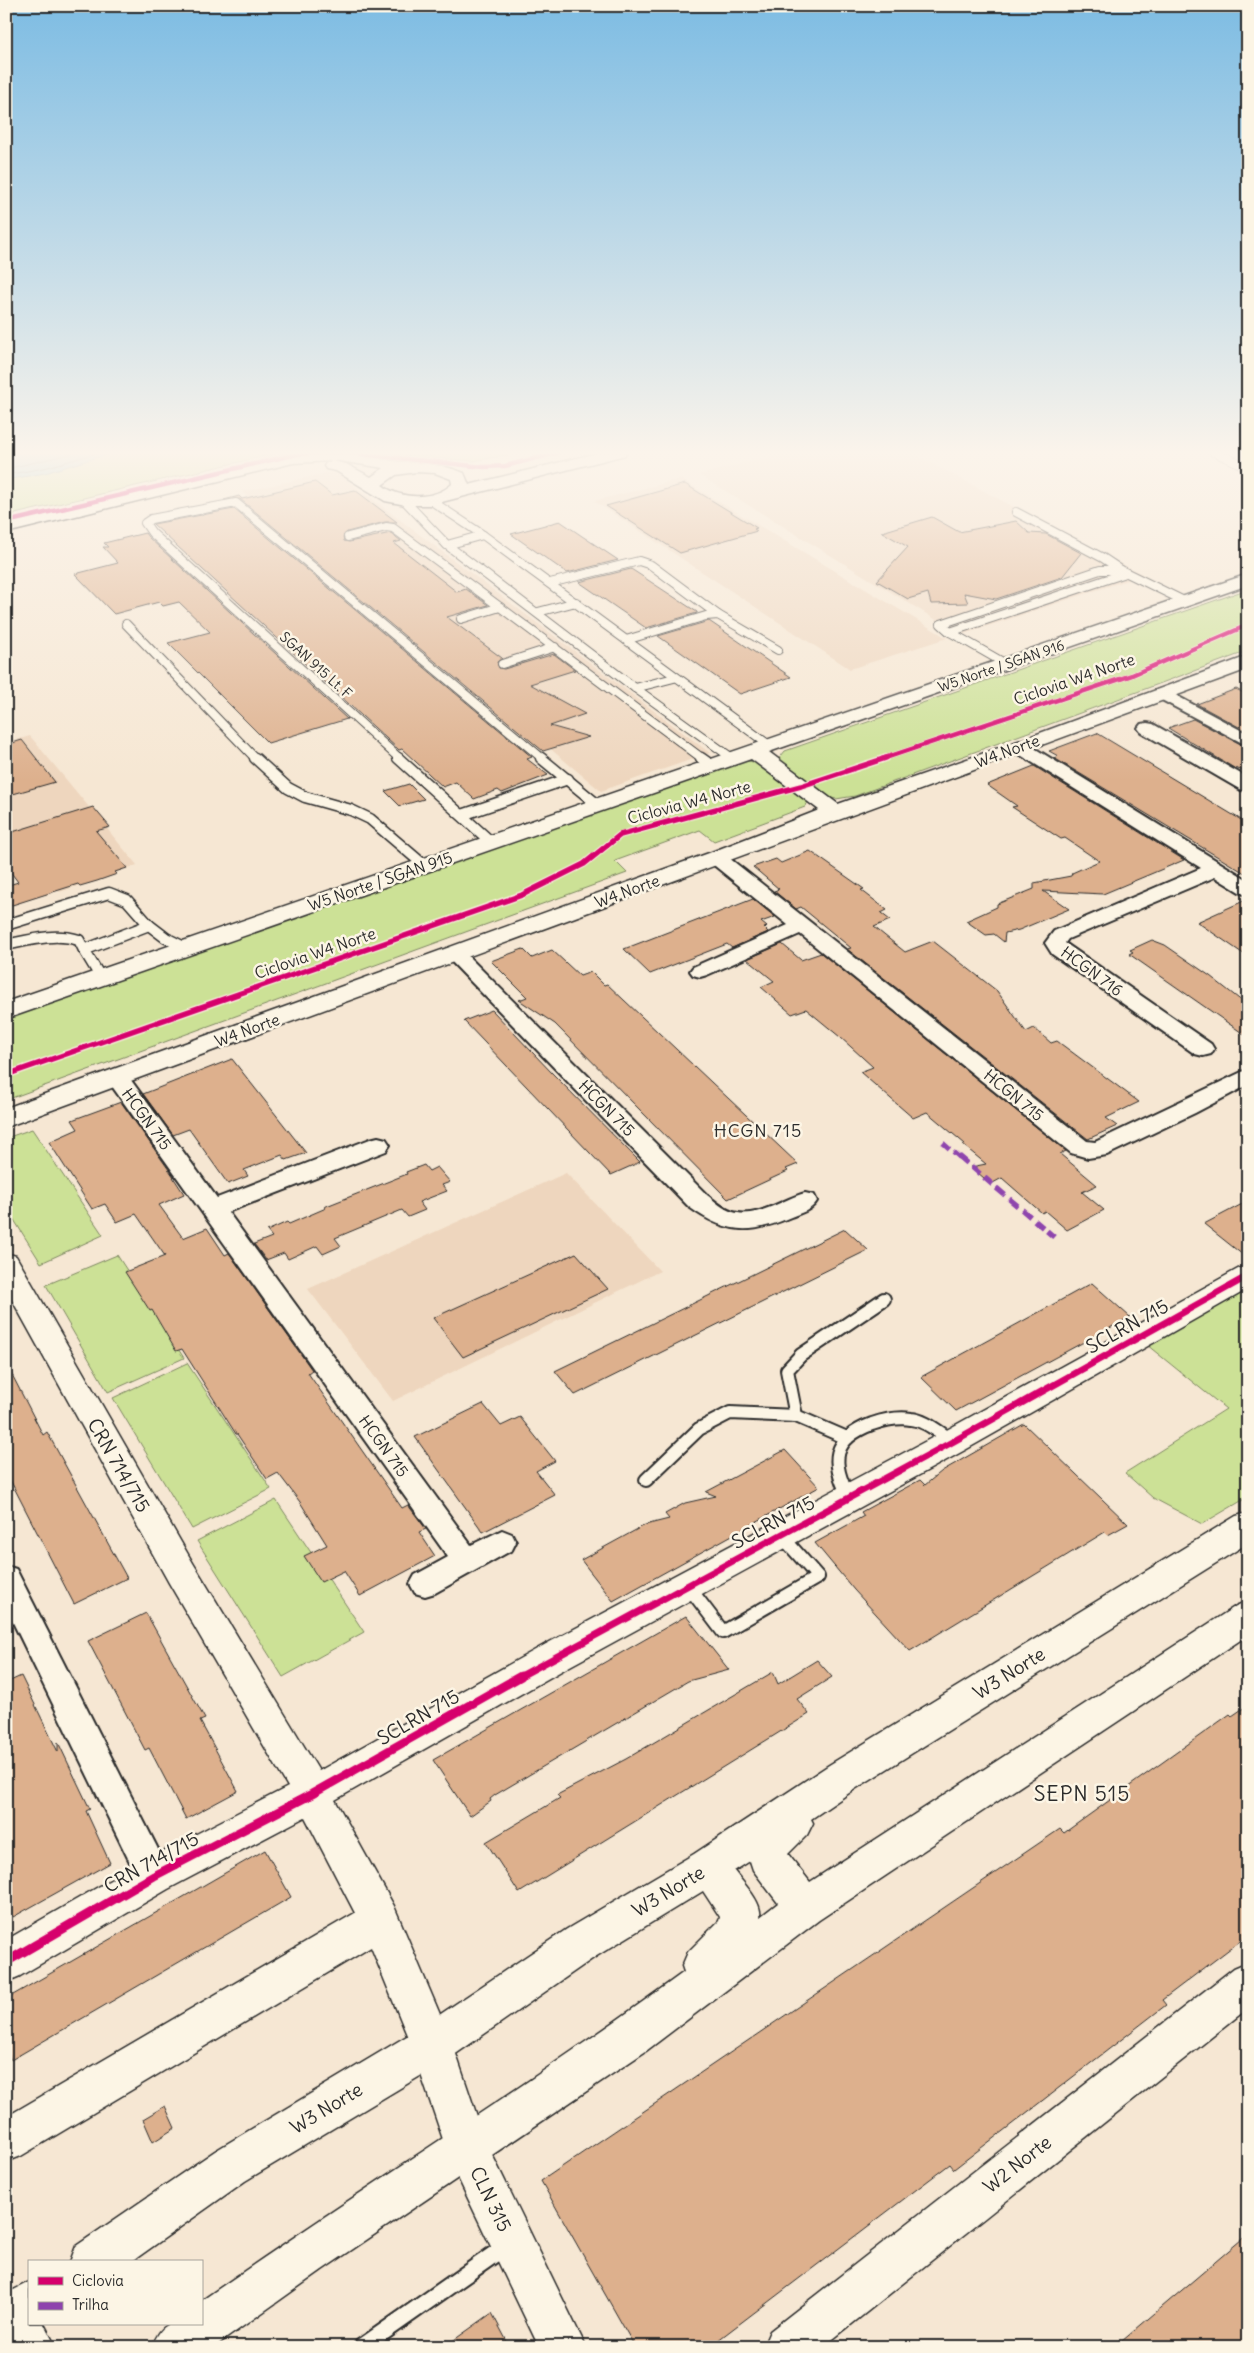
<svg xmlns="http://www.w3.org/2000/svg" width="1254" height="2353" viewBox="0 0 1254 2353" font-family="Delius,sans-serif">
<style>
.built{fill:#eed6be}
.green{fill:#cce196;stroke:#7c8660}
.water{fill:#7cc7db;stroke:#5c8995}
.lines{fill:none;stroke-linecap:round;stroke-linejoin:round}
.shore{stroke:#4b6971;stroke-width:1}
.building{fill:#ddb08d;stroke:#2b2b2b}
.service-far3-casing{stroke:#2b2b2b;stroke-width:10}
.service-far2-casing{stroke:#2b2b2b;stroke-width:13}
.service-far1-casing{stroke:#2b2b2b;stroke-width:16}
.service-casing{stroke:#2b2b2b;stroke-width:20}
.minor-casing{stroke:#2b2b2b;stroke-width:4}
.tertiary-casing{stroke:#2b2b2b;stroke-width:3}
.secondary-casing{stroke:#2b2b2b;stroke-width:3}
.primary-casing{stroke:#2b2b2b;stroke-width:3}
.service-far3{stroke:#fcf5e5;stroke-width:8}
.service-far2{stroke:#fcf5e5;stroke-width:10}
.service-far1{stroke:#fcf5e5;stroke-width:12}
.service{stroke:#fcf5e5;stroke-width:16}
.minor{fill:#fcf5e5;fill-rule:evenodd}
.tertiary{fill:#fcf5e5;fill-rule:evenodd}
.secondary{fill:#fcf5e5;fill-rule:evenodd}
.primary{fill:#fcf5e5;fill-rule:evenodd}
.quiet-far1{stroke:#8e44ad;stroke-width:4.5;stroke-dasharray:9 4.5;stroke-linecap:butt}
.quiet{stroke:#8e44ad;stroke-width:5.5;stroke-dasharray:11 5.5;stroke-linecap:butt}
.cycleway-far3-casing{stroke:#fcf5e5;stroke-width:6}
.cycleway-far2-casing{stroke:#fcf5e5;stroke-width:8}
.cycleway-far1-casing{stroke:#fcf5e5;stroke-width:10}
.cycleway-casing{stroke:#fcf5e5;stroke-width:12}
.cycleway-far3{stroke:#d6006c;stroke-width:4.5}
.cycleway-far2{stroke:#d6006c;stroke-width:5.5}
.cycleway-far1{stroke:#d6006c;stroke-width:7}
.cycleway{stroke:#d6006c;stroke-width:9}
.labels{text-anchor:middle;stroke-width:5;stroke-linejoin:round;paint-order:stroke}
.far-street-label{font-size:14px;fill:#2b2b2b;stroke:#fcf5e5}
.street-label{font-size:16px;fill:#2b2b2b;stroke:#fcf5e5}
.neighbourhood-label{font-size:18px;letter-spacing:1px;fill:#2b2b2b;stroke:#fcf5e5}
.near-street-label{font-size:19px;fill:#2b2b2b;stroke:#fcf5e5}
.near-neighbourhood-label{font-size:21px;letter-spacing:1px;fill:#2b2b2b;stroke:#fcf5e5}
</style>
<rect width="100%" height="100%" fill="#f6e7d3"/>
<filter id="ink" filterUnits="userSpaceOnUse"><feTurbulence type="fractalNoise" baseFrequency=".02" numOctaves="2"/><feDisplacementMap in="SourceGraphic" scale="10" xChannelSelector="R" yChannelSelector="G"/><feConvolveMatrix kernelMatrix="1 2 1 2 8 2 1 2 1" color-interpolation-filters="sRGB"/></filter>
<g filter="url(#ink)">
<g class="built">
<polygon points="787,452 910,452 1143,575 961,635 699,475"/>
<polygon points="335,471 710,753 601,791 242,492"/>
<polygon points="681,479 947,638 850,669 594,501"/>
<polygon points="30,736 137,865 60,892 6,825 6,743"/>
<polygon points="566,1173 660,1271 393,1401 308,1289"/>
</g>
<g class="green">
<polygon points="6,452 282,452 6,516"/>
<polygon points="369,452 524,452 473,461"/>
<polygon points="1248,589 1248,651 855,796 836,799 827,797 777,761 785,751"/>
<polygon points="748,761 760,763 808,802 805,807 714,841 700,830 615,861 627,873 6,1100 6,1017 738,762"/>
<polygon points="32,1129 103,1235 41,1263 6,1207 6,1138"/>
<polygon points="117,1255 184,1358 108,1392 46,1285"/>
<polygon points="1248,1290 1248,1497 1202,1524 1153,1498 1125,1473 1226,1409 1147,1345"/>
<polygon points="187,1363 271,1489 192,1529 113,1398"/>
<polygon points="276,1500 364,1632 283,1677 197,1541"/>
</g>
<polygon class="water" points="6,452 115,452 45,473 6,480"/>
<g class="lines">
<g class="shore">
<polyline points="6,469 78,452"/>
<polyline points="6,475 44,468 101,452"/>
</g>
</g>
<g class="building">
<polygon points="315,482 332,495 355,490 397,522 385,522 347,532 343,536 344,541 349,542 391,533 401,541 394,543 457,592 466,589 488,605 447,617 502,658 497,662 499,668 504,669 554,654 575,670 530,684 585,714 550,726 589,737 543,751 240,499 224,500 239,496 242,499"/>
<polygon points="685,484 757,528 754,529 757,531 680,553 606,506"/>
<polygon points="234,509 532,757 527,759 548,775 502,793 498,790 474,799 456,782 443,787 402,749 399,750 153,524"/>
<polygon points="932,517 959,532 1016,521 1029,533 1046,534 1081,553 1062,577 996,599 964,593 968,603 931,604 928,593 908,599 877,581 908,547 882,532"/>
<polygon points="560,521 582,536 618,560 567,573 511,534"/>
<polygon points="145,533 148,537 347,719 268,743 168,643 210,632 179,602 163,606 159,602 114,614 75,574 118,563 103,547 108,547 104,543"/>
<polygon points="631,569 697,612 697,613 646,628 579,582"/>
<polygon points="709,621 791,677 740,694 658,636"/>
<polygon points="1236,689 1248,695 1248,732 1197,704"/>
<polygon points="1193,719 1248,748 1248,772 1234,768 1168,728"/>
<polygon points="1097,733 1248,824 1248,875 1054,758 1058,756 1049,751"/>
<polygon points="22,740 55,782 6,796 6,745"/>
<polygon points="1034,766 1184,860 1103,894 1043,891 1069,909 1019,930 1005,933 1004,942 994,934 986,935 966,921 997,907 997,904 1034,889 1034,883 1071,876 1072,873 1099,861 1065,838 1061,839 1012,807 1017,806 987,785"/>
<polygon points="409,784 424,799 400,806 385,791"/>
<polygon points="93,807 110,827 96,831 127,868 115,872 117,874 97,881 80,886 78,884 6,907 6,886 18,882 6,866 6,834"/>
<polygon points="810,851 864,889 861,890 887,910 881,913 890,920 874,927 905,952 933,941 997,991 1026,1032 1034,1028 1051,1043 1057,1041 1139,1102 1106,1118 1117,1126 1088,1139 847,949 851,948 801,907 796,909 774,891 779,889 753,867 776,859 781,863"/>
<polygon points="753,899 775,917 761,922 767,927 764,928 768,932 732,948 727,944 650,974 624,949"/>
<polygon points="1248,899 1248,957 1197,922"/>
<polygon points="1152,940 1165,945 1210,976 1248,1006 1248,1037 1129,954 1133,952 1130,950"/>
<polygon points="782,944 801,960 821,953 1066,1151 1060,1154 1097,1185 1082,1192 1104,1210 1067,1230 1045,1211 1042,1213 1002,1178 991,1184 971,1167 986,1164 963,1145 965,1144 927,1112 913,1118 860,1072 873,1067 840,1037 806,1009 792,1014 761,987 774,981 747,959"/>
<polygon points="523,949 532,958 552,950 580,976 591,972 604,985 607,984 798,1164 786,1169 788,1171 728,1199 555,1024 519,1000 527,997 491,961"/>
<polygon points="492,1010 553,1074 640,1162 611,1175 464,1021"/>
<polygon points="232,1059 306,1153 286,1160 282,1155 244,1170 248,1176 228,1184 189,1129 173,1135 143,1094"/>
<polygon points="121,1102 174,1177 173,1177 184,1194 159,1205 183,1238 207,1228 225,1255 229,1253 312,1370 308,1373 402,1508 408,1505 426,1529 419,1532 435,1556 360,1596 344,1571 321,1582 304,1556 327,1545 300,1502 278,1473 267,1479 237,1434 236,1434 182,1349 176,1351 152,1310 150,1311 125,1272 165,1256 136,1214 117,1222 105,1204 92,1209 49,1142 78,1129 72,1120"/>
<polygon points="424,1165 429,1171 437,1167 450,1182 442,1185 447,1191 419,1202 425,1210 408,1217 402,1210 335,1238 341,1246 323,1254 317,1246 288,1259 284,1253 266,1260 254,1244 272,1237 267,1231 287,1222 289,1224 326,1208 324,1207 407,1174 406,1172"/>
<polygon points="1248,1201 1248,1259 1204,1224"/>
<polygon points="845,1229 868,1250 575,1395 555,1371"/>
<polygon points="576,1253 608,1289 463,1357 433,1318"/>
<polygon points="1092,1283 1130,1317 956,1411 921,1377"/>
<polygon points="6,1363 43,1435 47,1432 127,1578 74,1604 6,1472"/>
<polygon points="483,1404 501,1426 520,1417 555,1461 536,1471 555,1495 483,1532 415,1437"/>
<polygon points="1024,1424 1128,1524 1108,1535 1105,1532 910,1651 854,1590 815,1543 864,1516 861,1512 920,1480 925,1485 942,1471"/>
<polygon points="785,1450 819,1487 613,1601 581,1560 645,1525 669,1519 665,1514 685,1503 716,1496 706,1492"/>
<polygon points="146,1613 205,1719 200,1721 238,1791 186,1819 149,1748 145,1750 88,1641"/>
<polygon points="686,1616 729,1670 688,1681 495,1795 490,1799 491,1801 470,1816 433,1760"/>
<polygon points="817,1660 832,1677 797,1699 809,1714 519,1893 486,1842 560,1798 557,1795 626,1759 773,1672 778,1684"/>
<polygon points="21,1676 58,1752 58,1742 78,1784 90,1809 86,1811 110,1863 13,1917 12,1915 6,1918 6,1683"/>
<polygon points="1248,1705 1248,1935 1162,2000 1166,2005 963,2162 954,2169 950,2164 709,2347 635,2347 541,2181 1060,1829 1064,1833 1230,1714 1232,1716"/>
<polygon points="265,1850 291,1897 11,2060 6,2048 6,1999"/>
<polygon points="165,2106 175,2128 153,2142 143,2119"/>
<polygon points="1248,2234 1248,2347 1115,2347"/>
<polygon points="492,2313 510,2347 444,2347"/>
</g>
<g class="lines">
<g class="service-far3-casing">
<g id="service-far3">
<polyline points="1214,452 1248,467"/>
<polyline points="404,500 447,545"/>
<polyline points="430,500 483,535"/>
<polyline points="348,537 386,527 393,528 500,607"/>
<polyline points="550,583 639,561 651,565 718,615"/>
<polyline points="538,612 576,602"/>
<polyline points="461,619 500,607 703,759"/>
<polyline points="126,624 256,759"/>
<polyline points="950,632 941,624 1100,570 1121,570 1103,558 1016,512"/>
<polyline points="626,640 706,616 718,615 778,650"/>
<polyline points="502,664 555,647"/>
<polyline points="1006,664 950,632 1123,574 1121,570 1184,601"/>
<polyline points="635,688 674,678"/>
<polyline points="732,758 635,688 447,545 483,535 769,745"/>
<polyline points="400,759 152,533 145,523 151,519 236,503 543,759"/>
</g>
</g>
<g class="service-far2-casing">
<g id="service-far2">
<polyline points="255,758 288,788 305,797 351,810 370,819 425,866"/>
<polyline points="398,758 491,842"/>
<polyline points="541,758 598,805"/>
<polyline points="701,758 711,765"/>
<polyline points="462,815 568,779"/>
<polyline points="6,925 109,893 127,900 149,925"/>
<path d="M6,942L11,944C34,939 56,933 79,940L84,950"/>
<polyline points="101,978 84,950 149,925 166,938 186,948"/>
</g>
</g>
<g class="service-far1-casing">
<g id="service-far1">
<polyline points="796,1416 787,1370 801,1355 884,1299"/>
<polyline points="646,1480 699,1429 730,1413 796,1416 847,1438"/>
<path d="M849,1497C830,1461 832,1439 872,1424C884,1420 898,1417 911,1419C926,1420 939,1433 952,1440"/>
<polyline points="688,1586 723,1632 818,1577 781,1535"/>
</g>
</g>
<g class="service-casing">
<polyline id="service" points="362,2347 506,2246"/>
</g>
<g class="minor-casing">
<g id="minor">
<polygon points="1164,689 1248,734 1248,746 1158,698 1155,694 1158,690"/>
<polygon points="1147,723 1153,724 1248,778 1248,791 1241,790 1141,732 1138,728 1141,724"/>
<polygon points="1020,742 1026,743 1248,880 1248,895 1241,893 1215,877 1068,939 1065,943 1211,1044 1214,1049 1211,1054 1203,1056 1195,1054 1052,954 1045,943 1054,931 1201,868 1014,751 1011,747 1014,743"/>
<polygon points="717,852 724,854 1087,1141 1095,1142 1248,1069 1248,1085 1195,1113 1107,1155 1088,1158 1071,1153 800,934 707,975 700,977 693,975 690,971 693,967 788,925 710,862 707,858 710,854"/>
<path d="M455,948L462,950L707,1195C715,1201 723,1209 733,1212C757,1219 783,1199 805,1193L814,1195L817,1201C812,1210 801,1213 791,1217C750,1235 726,1234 689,1207L448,958L445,954L448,950Z"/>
<polygon points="117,1070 125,1072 217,1198 370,1139 378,1137 386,1139 390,1145 386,1151 228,1212 471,1545 502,1530 512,1534 516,1542 512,1550 435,1593 425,1596 415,1593 410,1584 415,1575 448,1557 109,1082 106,1077 109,1072"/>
<polygon points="6,1566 16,1569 166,1865 171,1876 166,1887 154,1892 142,1887 6,1608"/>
</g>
</g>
<g class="tertiary-casing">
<g id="tertiary">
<path d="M343,452C363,455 385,461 406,462C428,464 442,464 464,473L469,485L601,452H627L625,455L430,505H406L385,501L336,471L326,469L324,466L326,463L332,461L293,463L6,533V523L293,453ZM332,461H339L384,468L371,477L346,464ZM416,472L435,473L451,479L452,484C435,500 400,500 382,485L396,475Z"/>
<polygon points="6,1253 16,1256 193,1563 319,1771 546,1644 943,1432 1238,1269 1248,1266 1248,1289 965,1450 570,1666 335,1800 394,1906 453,2045 485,2140 586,2347 539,2347 451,2163 411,2045 371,1947 21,2156 6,2162 6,2117 355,1913 305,1817 168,1889 20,1976 6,1982 6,1940 140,1863 288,1787 169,1583 6,1289"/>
<polygon points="1248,1962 1248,2008 823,2347 763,2347 770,2331 1234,1968"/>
<path d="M6,2287C28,2296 29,2302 29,2324H44L56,2347H6Z"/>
</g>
</g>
<g class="secondary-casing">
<polygon id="secondary" points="1248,574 1248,585 769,752 838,804 1013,743 1248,656 1248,669 6,1127 6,1108 709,853 819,810 751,759 6,1019 6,1002"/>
</g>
<g class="primary-casing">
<g id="primary">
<path d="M1248,1513V1543L855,1789L811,1819L813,1823L807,1835L788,1854L810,1882L1236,1606L1248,1601V1635L819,1920L646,2051L322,2270L214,2347H152C164,2317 173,2324 201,2324V2301C361,2189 527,2087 684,1972L682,1966L688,1952L719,1921L720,1917L703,1891L595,1957L447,2060L245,2181L131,2262H70L76,2246L215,2151L417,2030L567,1929L694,1854L829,1765L1236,1516ZM750,1861L753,1870L778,1903L760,1917C763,1902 742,1882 734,1871Z"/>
<polygon points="29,2282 29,2324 40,2324 22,2337 6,2344 6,2294"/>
</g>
</g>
<use href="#service-far3" class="service-far3"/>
<use href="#service-far2" class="service-far2"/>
<use href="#service-far1" class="service-far1"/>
<use href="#service" class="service"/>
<use href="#minor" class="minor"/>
<use href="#tertiary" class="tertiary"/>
<use href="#secondary" class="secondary"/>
<use href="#primary" class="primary"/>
<polyline class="quiet-far1" points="943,1143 960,1158"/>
<polyline class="quiet" points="959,1156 1054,1237"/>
<g class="cycleway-far3-casing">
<g id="cycleway-far3">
<polyline points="6,522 297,454 341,452 484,467 505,466 560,452"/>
<polyline points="882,759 1132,675 1248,625"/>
</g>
</g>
<g class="cycleway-far2-casing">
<polyline id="cycleway-far2" points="6,1075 522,895 584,864 620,835 801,786 886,758"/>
</g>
<g class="cycleway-far1-casing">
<polyline id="cycleway-far1" points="519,1677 954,1441 1248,1276"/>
</g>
<g class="cycleway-casing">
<polyline id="cycleway" points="6,1962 154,1876 312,1794 521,1676"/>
</g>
<use href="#cycleway-far3" class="cycleway-far3"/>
<use href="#cycleway-far2" class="cycleway-far2"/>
<use href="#cycleway-far1" class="cycleway-far1"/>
<use href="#cycleway" class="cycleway"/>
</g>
</g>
<linearGradient id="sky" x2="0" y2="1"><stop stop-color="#7dbce3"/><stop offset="0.58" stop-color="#fbf4eb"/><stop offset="1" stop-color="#fbf4eb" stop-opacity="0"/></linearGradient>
<rect width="1254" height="781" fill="url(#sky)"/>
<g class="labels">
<g class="far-street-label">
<text transform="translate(316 665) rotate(42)" y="5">SGAN 915 Lt. F</text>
<text transform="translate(1001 666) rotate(-19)" y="5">W5 Norte / SGAN 916</text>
</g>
<g class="street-label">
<text transform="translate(1074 679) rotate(-19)" y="6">Ciclovia W4 Norte</text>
<text transform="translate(1007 751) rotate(-20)" y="6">W4 Norte</text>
<text transform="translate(689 802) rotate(-15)" y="6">Ciclovia W4 Norte</text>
<text transform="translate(380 881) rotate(-19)" y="6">W5 Norte / SGAN 915</text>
<text transform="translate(627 891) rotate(-20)" y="6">W4 Norte</text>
<text transform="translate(315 953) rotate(-19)" y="6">Ciclovia W4 Norte</text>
<text transform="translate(1092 971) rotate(36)" y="6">HCGN 716</text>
<text transform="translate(247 1030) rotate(-20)" y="6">W4 Norte</text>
<text transform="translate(1014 1095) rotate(39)" y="6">HCGN 715</text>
<text transform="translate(607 1108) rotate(45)" y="6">HCGN 715</text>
<text transform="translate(147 1119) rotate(54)" y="6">HCGN 715</text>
<text transform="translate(384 1446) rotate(54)" y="6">HCGN 715</text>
</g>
<g class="neighbourhood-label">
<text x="758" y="1137">HCGN 715</text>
</g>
<g class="near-street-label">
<text transform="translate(1127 1326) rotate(-29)" y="7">SCLRN 715</text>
<text transform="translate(119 1465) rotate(60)" y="7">CRN 714/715</text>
<text transform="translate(773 1522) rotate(-28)" y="7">SCLRN 715</text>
<text transform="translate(1009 1673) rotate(-32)" y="7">W3 Norte</text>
<text transform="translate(418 1717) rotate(-30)" y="7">SCLRN 715</text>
<text transform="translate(151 1862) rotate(-29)" y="7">CRN 714/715</text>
<text transform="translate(668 1891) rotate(-31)" y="7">W3 Norte</text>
<text transform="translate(326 2108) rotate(-31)" y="7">W3 Norte</text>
<text transform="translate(1017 2164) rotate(-38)" y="7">W2 Norte</text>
<text transform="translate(491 2199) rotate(64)" y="7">CLN 315</text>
</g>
<g class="near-neighbourhood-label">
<text x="1082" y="1801">SEPN 515</text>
</g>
</g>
<rect width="1254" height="2353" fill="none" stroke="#fcf5e5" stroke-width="25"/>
<rect x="12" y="12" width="1229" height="2328" fill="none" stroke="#2b2b2b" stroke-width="2" filter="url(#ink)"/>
<rect x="28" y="2260" width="175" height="65" fill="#fcf5e5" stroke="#a8a49b"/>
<rect x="38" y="2277" width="25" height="8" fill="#d6006c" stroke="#a8a49b"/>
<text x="72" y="2286" font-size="15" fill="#2b2b2b">Ciclovia</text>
<rect x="38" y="2302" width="25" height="8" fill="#8e44ad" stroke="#a8a49b"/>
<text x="72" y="2310" font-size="15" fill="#2b2b2b">Trilha</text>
</svg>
